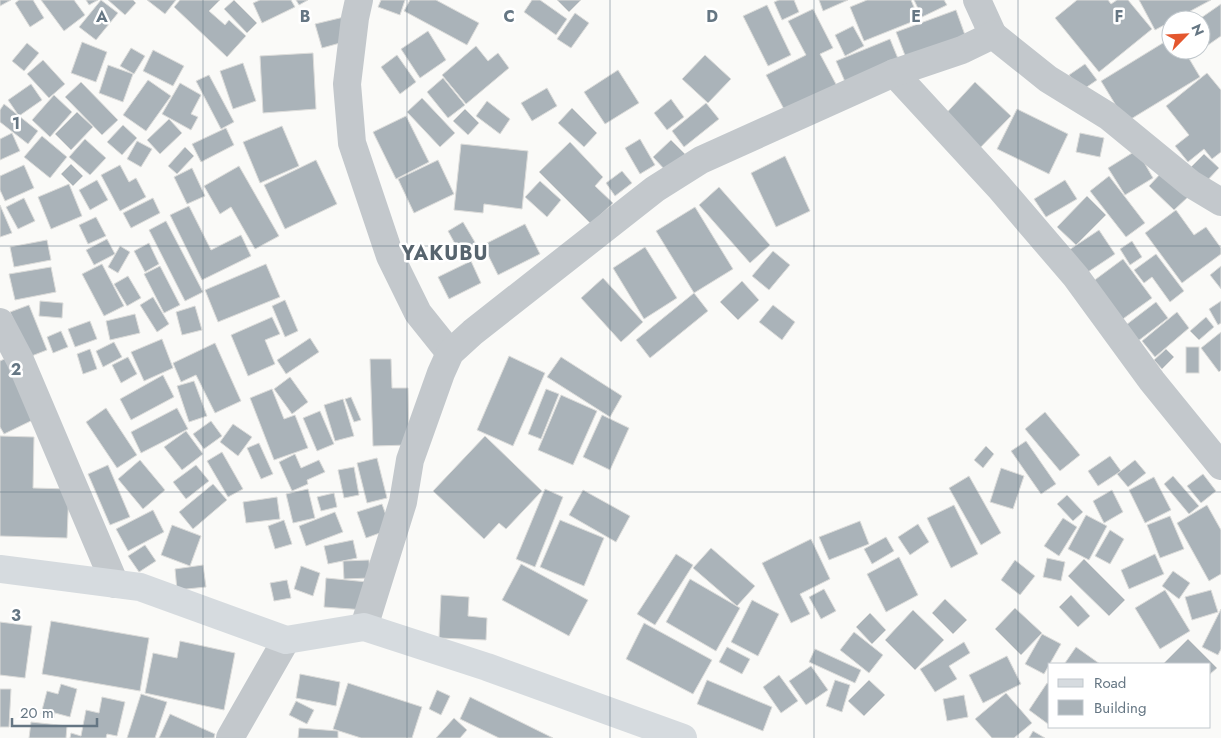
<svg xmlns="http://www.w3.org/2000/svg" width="1221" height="738" viewBox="0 0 1221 738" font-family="Jost,sans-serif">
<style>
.building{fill:#aab3b9;stroke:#dcdcda}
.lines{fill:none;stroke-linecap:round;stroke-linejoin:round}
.street{stroke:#c3c8cc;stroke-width:28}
.secondary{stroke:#d6dbdf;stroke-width:28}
.grid{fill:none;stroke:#657683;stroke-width:1;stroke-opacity:0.55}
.labels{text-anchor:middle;stroke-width:5;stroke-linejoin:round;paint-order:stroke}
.district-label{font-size:20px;font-weight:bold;letter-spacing:1px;fill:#57646e;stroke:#fff}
.grid-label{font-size:16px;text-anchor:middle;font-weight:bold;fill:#657683;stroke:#fff;stroke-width:5;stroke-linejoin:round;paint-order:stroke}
</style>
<rect width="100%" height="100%" fill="#fafaf8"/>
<g class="building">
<polygon points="0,0 11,0 0,6"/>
<polygon points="19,0 33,0 44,18 30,27 15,3"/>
<polygon points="41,0 74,0 85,15 64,31"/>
<polygon points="86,0 98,0 89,5"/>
<polygon points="101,0 118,13 96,40 79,27"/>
<polygon points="108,0 133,0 136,3 125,15"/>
<polygon points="147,0 176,0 165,14"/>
<polygon points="180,0 220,0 209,11 225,25 229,20 246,36 227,57 174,7"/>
<polygon points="234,0 257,23 247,33 224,9"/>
<polygon points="260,0 291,0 295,7 262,23 253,3"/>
<polygon points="296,0 308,0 299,5"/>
<polygon points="381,0 405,0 400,15 378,7"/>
<polygon points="410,0 436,0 479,23 467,45 404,11"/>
<polygon points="532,0 540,0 567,19 556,35 524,12"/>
<polygon points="557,0 581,0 569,12"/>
<polygon points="779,0 794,0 799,12 782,20 774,2"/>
<polygon points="819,0 848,0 823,11"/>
<polygon points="867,0 911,0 919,19 864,41 850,7"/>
<polygon points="914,0 944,0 947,5 922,17"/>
<polygon points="1077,0 1108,0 1111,4 1117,0 1128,0 1152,29 1099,72 1055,18"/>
<polygon points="1139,0 1211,0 1155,30"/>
<polygon points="1221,4 1221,36 1201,50 1201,20 1198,20"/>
<polygon points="767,5 791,55 768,66 743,16"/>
<polygon points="813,9 833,48 820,54 837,86 786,113 766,75 806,55 788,21"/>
<polygon points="956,10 965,35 906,58 896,32"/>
<polygon points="575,13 589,23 571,48 557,39"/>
<polygon points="344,17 351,40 322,48 315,24"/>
<polygon points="853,26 864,46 845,56 835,35"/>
<polygon points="428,31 446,60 420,78 401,49"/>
<polygon points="1171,38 1171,50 1184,50 1200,77 1126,122 1101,81"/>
<polygon points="890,39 899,61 846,84 836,61"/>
<polygon points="82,42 107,52 96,82 71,73"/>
<polygon points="27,43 39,53 24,71 12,61"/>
<polygon points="476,46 488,61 498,53 509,68 466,104 442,75"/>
<polygon points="131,48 145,56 134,74 120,66"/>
<polygon points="153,50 184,66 173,86 143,71"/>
<polygon points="313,53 316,109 263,113 260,56"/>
<polygon points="397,55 416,82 400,94 381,67"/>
<polygon points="705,55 731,79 708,103 682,79"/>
<polygon points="43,60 65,84 49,98 27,74"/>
<polygon points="243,63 256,101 233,109 220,71"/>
<polygon points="1085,64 1097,80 1081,91 1069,75"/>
<polygon points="108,65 133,74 123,102 99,93"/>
<polygon points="618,70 639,103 605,124 584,92"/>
<polygon points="1207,73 1221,90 1221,152 1212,159 1204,149 1188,162 1175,146 1189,135 1166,106"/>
<polygon points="209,75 234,122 221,129 196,81"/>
<polygon points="443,78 465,105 448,118 427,92"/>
<polygon points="148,80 171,96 146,131 123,115"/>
<polygon points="81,82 118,120 102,135 65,97"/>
<polygon points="975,82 1011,116 975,153 940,120"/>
<polygon points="180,83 201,95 191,114 198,117 191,130 162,114"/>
<polygon points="31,84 42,100 19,116 8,100"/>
<polygon points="547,88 557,106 532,121 521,103"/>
<polygon points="54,95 72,112 50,137 32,120"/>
<polygon points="422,98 455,133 440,147 407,112"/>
<polygon points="671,99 684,117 667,130 654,113"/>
<polygon points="487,101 510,119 500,134 476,116"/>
<polygon points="706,103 719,119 684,147 672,131"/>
<polygon points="4,104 38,131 28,144 0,122 0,110"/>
<polygon points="572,108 597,133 584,147 558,123"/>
<polygon points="465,109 479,123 468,135 453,121"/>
<polygon points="1017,109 1068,134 1049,174 997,149"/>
<polygon points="77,112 93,127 71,150 55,134"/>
<polygon points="406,116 429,162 396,179 373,132"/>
<polygon points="169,119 182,133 160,154 147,140"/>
<polygon points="123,125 137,138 122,155 107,142"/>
<polygon points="282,126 299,166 260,183 243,142"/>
<polygon points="226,128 234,145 201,162 192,144"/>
<polygon points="12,133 20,151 0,160 0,139"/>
<polygon points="1080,133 1104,138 1100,157 1076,152"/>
<polygon points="42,136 67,157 50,178 24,157"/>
<polygon points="85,139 106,158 90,175 69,157"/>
<polygon points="640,139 655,165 640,174 625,148"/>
<polygon points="671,140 685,154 667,172 653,157"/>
<polygon points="137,141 152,149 141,167 127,159"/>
<polygon points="570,142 603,177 595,186 613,203 591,224 539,172"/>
<polygon points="461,144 528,151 522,209 484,204 483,213 454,210"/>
<polygon points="185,147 194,156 177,174 168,166"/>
<polygon points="1137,150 1153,178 1125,195 1108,168"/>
<polygon points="1204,154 1219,168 1203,185 1188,170"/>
<polygon points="785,156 810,211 776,227 751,173"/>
<polygon points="316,160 337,204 285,229 264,185"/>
<polygon points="438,160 454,194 414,213 398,179"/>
<polygon points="71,164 83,176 73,186 61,174"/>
<polygon points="24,165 34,188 5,201 0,190 0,176"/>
<polygon points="120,165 129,182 136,178 146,197 120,211 101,175"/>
<polygon points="239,166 279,236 255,249 231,207 220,214 204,186"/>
<polygon points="192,168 205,196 187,204 174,177"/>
<polygon points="622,171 632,183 615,196 606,183"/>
<polygon points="1162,172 1188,197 1174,210 1149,186"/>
<polygon points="1109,176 1145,223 1126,237 1090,191"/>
<polygon points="97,180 108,200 90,210 79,190"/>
<polygon points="1065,180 1077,199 1046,217 1034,199"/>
<polygon points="540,181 561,200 547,217 525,197"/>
<polygon points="69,184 82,216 51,229 38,197"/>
<polygon points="719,187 770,245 750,263 699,205"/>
<polygon points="1087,196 1106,215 1076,245 1057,227"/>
<polygon points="24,198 35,221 18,229 6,207"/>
<polygon points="153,198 160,213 131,228 123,213"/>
<polygon points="0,205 12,233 0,237"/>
<polygon points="189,206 211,250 241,235 251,256 202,280 170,215"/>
<polygon points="695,207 733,269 694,293 656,231"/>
<polygon points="1176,210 1194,235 1206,227 1221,248 1221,254 1182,283 1145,233"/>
<polygon points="96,217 106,236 88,244 79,225"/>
<polygon points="166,221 203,292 185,301 149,230"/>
<polygon points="463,222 476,244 460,253 448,231"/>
<polygon points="525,224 540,254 498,275 483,245"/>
<polygon points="1099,230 1115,254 1085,274 1069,250"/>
<polygon points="107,239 115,254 94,265 86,250"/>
<polygon points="47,240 51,260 14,267 10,247"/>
<polygon points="1132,241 1142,257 1130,265 1120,249"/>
<polygon points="149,243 159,264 145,272 134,251"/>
<polygon points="120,246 130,252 118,273 108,267"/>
<polygon points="645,247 677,298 644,319 613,268"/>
<polygon points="773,251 790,265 769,290 752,276"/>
<polygon points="1156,254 1184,291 1170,302 1152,277 1144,283 1134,270"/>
<polygon points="1123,259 1152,298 1120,321 1092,282"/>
<polygon points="471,261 481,283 449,299 438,277"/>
<polygon points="102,264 124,306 104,316 82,274"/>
<polygon points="266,264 280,297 218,322 205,290"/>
<polygon points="160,266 180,305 164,313 144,274"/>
<polygon points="1221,266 1221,289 1210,275"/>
<polygon points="51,267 56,292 15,300 9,274"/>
<polygon points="128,276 141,298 127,306 114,284"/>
<polygon points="603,278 643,322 621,342 581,298"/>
<polygon points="742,281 759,300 738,320 720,302"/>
<polygon points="694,293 708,311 650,358 636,340"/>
<polygon points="153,297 169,324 157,332 140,305"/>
<polygon points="285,300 298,331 285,337 272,306"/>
<polygon points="40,301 63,303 62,318 39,316"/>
<polygon points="1221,301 1221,323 1218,325 1209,309"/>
<polygon points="1156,302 1168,318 1138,341 1126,325"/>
<polygon points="29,305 47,350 29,357 10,312"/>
<polygon points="773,305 795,322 782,340 759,322"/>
<polygon points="195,306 202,330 182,335 176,312"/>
<polygon points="1177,312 1189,328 1155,357 1142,341"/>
<polygon points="135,314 140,333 110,340 106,321"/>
<polygon points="272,317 280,334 265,340 275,364 248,376 231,335"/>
<polygon points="1206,317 1214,327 1199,340 1190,331"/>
<polygon points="90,321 97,339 75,347 68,329"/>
<polygon points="61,331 68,347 53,353 47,337"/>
<polygon points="1221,332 1221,370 1219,372 1201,348"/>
<polygon points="310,338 319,352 286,374 277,360"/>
<polygon points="162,339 173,368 144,381 131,352"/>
<polygon points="114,342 122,357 103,367 96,351"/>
<polygon points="215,343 241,401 215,413 196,375 181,382 173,363"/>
<rect x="1186" y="347" width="13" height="26"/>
<polygon points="90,349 97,369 83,374 77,354"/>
<polygon points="1166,349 1174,357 1162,369 1154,360"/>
<polygon points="509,356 545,373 513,446 477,430"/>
<polygon points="9,357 39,417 4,434 0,427 0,361"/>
<polygon points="128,357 137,374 121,383 112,365"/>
<polygon points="561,357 622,396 610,417 547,377"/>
<polygon points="370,359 391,359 392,388 408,388 409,445 373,446"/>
<polygon points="163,375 174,397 131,420 120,399"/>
<polygon points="290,377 308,402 292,414 274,389"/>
<polygon points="194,381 207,416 189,422 177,386"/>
<polygon points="272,389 284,419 295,415 308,448 274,460 250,398"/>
<polygon points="546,389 559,394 541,439 528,434"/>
<polygon points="561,395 597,411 573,465 538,450"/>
<polygon points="351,397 361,420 354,422 345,399"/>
<polygon points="343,399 354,436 335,441 324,405"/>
<polygon points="106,408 137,455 117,468 86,422"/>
<polygon points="177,408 188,429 141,453 131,432"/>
<polygon points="320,411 334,444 317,451 303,418"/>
<polygon points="1045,412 1080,455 1060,471 1025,429"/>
<polygon points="602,415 629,428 610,470 583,457"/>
<polygon points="211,421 222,436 204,449 193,434"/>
<polygon points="233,424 252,437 238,456 220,442"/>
<polygon points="186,431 203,454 182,470 164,447"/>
<polygon points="0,436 34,437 33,488 69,489 67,538 0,536"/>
<polygon points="485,436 542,491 506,529 499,523 484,539 433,491"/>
<polygon points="1026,441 1056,484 1041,494 1011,451"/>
<polygon points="259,443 273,474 261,479 247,448"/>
<polygon points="986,446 994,454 983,468 974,460"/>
<polygon points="222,452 243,489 228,497 207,461"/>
<polygon points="295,454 301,468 319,460 325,472 307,480 308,484 292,491 279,462"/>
<polygon points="1110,456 1121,471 1098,486 1088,471"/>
<polygon points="377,458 387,498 367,503 357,463"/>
<polygon points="140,460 165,490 143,509 118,479"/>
<polygon points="1135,460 1146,473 1128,487 1117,474"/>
<polygon points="108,465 130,517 110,525 88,474"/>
<polygon points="196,465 209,481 186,499 173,482"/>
<polygon points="354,467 359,495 344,498 338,470"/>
<polygon points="1001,468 1024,476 1013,509 990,502"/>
<polygon points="1203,474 1216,491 1201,503 1187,486"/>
<polygon points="969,476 1001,533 981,545 949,488"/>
<polygon points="1173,476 1199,506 1189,514 1164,484"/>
<polygon points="1154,477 1171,510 1145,523 1129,490"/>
<polygon points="213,484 227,500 193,529 179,512"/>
<polygon points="308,489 315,518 293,523 286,494"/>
<polygon points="545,489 563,497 535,567 516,559"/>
<polygon points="583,490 630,516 616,542 569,515"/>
<polygon points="1112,490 1123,512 1104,523 1093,501"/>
<polygon points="334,493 337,507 321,511 317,497"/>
<polygon points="1067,495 1083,512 1073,521 1057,504"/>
<polygon points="277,497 280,519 246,523 243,502"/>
<polygon points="382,504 391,529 366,538 357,512"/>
<polygon points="954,505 978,554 951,568 927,518"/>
<polygon points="1207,505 1221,530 1221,574 1209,581 1177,523"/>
<polygon points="153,510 164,532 128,551 116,529"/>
<polygon points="335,512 343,532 306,546 299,526"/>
<polygon points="1086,515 1107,526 1089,560 1068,549"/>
<polygon points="1170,516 1184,549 1160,558 1147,525"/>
<polygon points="1063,518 1077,527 1059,556 1044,546"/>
<polygon points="284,520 292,544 275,549 268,526"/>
<polygon points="560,520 604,538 584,586 540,567"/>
<polygon points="860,521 869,544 829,560 819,537"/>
<polygon points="918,524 929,542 910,555 898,537"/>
<polygon points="172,525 201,536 190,566 161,555"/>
<polygon points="1110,530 1124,539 1110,564 1095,556"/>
<polygon points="886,537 894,551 872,564 864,549"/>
<polygon points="811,539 830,579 800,594 810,614 791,623 762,563"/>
<polygon points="353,540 357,558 328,564 324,546"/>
<polygon points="145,545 156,561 139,572 128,556"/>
<polygon points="711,548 755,586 737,606 693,568"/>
<polygon points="676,554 693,565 655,625 637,614"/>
<polygon points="1155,554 1164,574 1129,589 1121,570"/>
<polygon points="899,557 918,595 886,612 867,574"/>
<polygon points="1047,558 1065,562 1061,581 1043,577"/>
<polygon points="1084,559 1125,600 1109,616 1068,576"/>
<polygon points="369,560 370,578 344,579 343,561"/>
<polygon points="1015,560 1035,576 1020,595 1001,580"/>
<polygon points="521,564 588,600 569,636 502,600"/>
<polygon points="203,565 206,587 177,590 175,569"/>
<polygon points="301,566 320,573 313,596 294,589"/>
<polygon points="1173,571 1190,583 1179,599 1162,586"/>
<polygon points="326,578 368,582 365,610 324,607"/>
<polygon points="690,579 740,608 716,651 666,622"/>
<polygon points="287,580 291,598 274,601 270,583"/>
<polygon points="824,589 836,611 821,619 809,597"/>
<polygon points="1165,590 1190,631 1160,649 1135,608"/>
<polygon points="1211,590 1218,612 1192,620 1185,597"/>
<polygon points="441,595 469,597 468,616 487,618 486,640 439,638"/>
<polygon points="1071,595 1090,616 1078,627 1059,607"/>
<polygon points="945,599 967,620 953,634 932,613"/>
<polygon points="752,600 779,614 758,656 731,642"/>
<polygon points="1015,608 1042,633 1021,655 995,629"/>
<polygon points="1221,609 1221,649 1218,655 1202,647"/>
<polygon points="913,610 944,640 915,670 885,640"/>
<polygon points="870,613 886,630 872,644 856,627"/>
<polygon points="51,621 149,638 140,691 42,674"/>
<polygon points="0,622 32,626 25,678 0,675"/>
<polygon points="644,623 712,660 693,694 626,659"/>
<polygon points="854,632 883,655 869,673 840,650"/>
<polygon points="1042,634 1061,644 1044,674 1025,664"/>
<polygon points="1188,639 1217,668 1210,674 1210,664 1163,664"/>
<polygon points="180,641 235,653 224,710 145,693 153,653 177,658"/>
<polygon points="964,642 970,653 949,666 957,679 935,692 920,669"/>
<polygon points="727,647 750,659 742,674 719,662"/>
<polygon points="1076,647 1100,664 1067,664 1065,663"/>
<polygon points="815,649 861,670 855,683 809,662"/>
<polygon points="1007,656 1021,684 983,703 969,675"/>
<polygon points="811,666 828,690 806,705 789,681"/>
<polygon points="300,674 340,682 336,706 296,698"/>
<polygon points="779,675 798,701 781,713 763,687"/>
<polygon points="707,680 772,707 763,731 697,704"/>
<polygon points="835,680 850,685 842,712 826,706"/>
<polygon points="869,680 885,695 864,716 848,701"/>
<polygon points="348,683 422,707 412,738 361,738 333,729"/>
<polygon points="1047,683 1050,685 1050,721 1048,724 1029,710"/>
<polygon points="61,684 77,689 70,717 55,713 54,718 41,714 47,691 58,694"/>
<polygon points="0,689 11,689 9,727 0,727"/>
<polygon points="437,690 450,696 441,715 429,709"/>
<polygon points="1006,693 1032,723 1014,738 992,738 975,719"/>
<polygon points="141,694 167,702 155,738 127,738"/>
<polygon points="964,695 968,717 947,721 943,699"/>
<polygon points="102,697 125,702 117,736 107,734 106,738 70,738 71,733 81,736 86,710 99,713"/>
<polygon points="470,697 553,738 499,738 460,719"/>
<polygon points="296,701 314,710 307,724 289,715"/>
<polygon points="170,714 215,734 214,738 159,738"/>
<polygon points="454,718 467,730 460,738 436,738"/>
<polygon points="31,722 67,726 66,738 29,738"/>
<polygon points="299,728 338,731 338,738 298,738"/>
<polygon points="1033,731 1045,738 1029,738"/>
</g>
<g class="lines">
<g class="street">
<polyline points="359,0 355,18 347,84 352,143 390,256 418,313 450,353"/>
<polyline points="977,0 993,35"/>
<polyline points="894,73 999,187 1076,277 1152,381 1221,466"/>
<polyline points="0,322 20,360 115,584"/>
<polyline points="364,627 403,502 410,460 441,373 450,353 473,332 655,189 701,160 894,73 962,50 993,35 1048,79 1108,116 1191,184 1221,202"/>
<polyline points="230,738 286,640"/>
</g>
<polyline class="secondary" points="0,569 140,587 286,640 364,627 487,667 683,738"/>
</g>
<path class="grid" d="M203,0V738M407,0V738M610,0V738M814,0V738M1018,0V738M0,246H1221M0,492H1221"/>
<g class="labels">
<g class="district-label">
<text x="445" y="260">YAKUBU</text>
</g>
</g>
<g class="grid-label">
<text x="102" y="22">A</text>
<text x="305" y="22">B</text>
<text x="509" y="22">C</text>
<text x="712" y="22">D</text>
<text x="916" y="22">E</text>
<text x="1119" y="22">F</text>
<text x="16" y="129">1</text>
<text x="16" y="375">2</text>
<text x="16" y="621">3</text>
</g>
<rect x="1048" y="663" width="162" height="65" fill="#ffffff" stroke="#c1c8cd"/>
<rect x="1058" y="679" width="25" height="8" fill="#d6dbdf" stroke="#c1c8cd"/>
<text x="1094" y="688" font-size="15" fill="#657683">Road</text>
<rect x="1058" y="700" width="25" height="15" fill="#aab3b9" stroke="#c1c8cd"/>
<text x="1094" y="713" font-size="15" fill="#657683">Building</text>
<g transform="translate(1186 35) rotate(66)"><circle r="24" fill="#ffffff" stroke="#c1c8cd"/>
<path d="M0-4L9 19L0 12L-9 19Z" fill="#e4572e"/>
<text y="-8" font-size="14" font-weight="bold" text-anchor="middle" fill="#657683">N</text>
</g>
<path d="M12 718v8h85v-8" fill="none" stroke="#657683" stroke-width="2.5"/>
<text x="20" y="718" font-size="15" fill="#657683" stroke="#ffffff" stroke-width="4" paint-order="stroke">20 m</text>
</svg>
